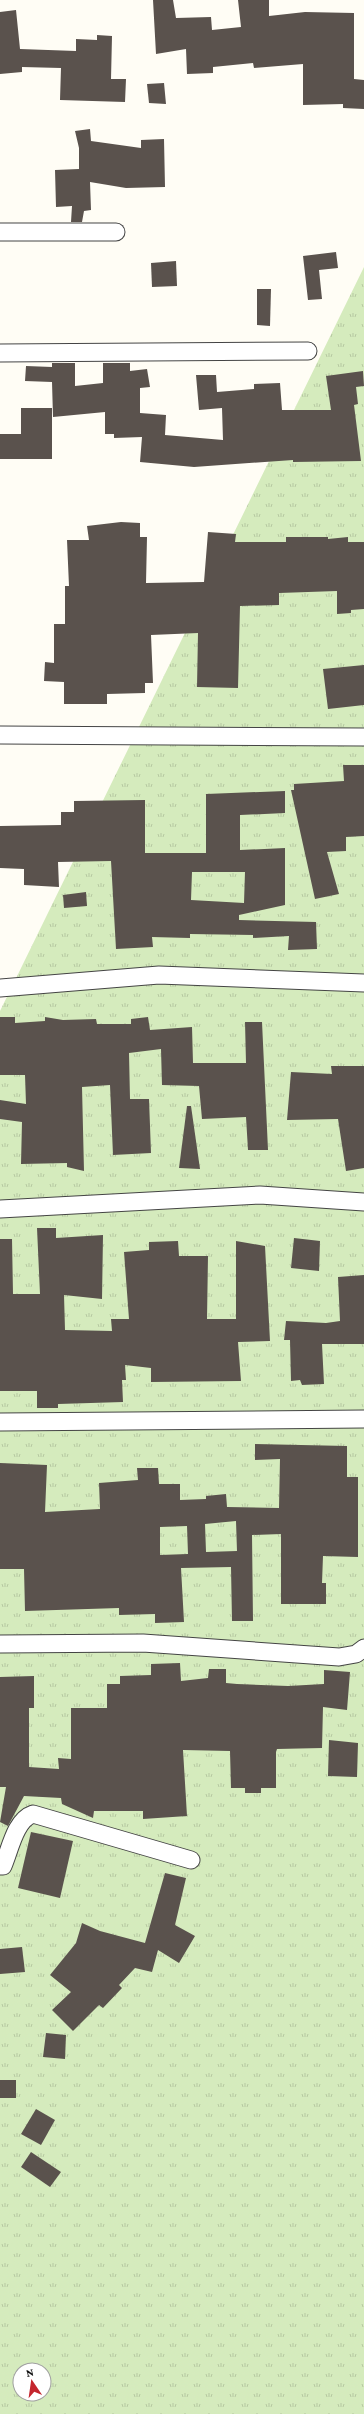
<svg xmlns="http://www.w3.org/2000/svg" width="364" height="2414" viewBox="0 0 364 2414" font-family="'Crimson Pro',serif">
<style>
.grass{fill:url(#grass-tufts);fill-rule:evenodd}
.building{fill:#5a524d;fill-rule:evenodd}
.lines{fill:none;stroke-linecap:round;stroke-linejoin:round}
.minor-casing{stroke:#444;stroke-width:19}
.minor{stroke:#fff;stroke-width:17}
</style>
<defs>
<pattern id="grass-tufts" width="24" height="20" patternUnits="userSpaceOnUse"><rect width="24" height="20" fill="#d5ebbd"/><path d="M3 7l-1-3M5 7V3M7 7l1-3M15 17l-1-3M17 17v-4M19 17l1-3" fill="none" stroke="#b6c8a1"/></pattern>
</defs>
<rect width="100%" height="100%" fill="#fffdf5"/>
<path class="grass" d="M364,267V2414H0V1011ZM20,2370H44V2394H20Z"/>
<g class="building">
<polygon points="153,0 173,0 176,18 211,17 212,30 241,27 238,0 269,0 269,16 305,12 354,13 354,79 364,80 364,109 343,108 343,104 303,105 303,64 254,68 253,63 213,67 213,73 187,74 186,49 156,54"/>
<polygon points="16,10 20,49 76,51 76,39 97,40 97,35 112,36 111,79 126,79 125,102 60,100 61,68 22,67 22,72 0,74 0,12"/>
<polygon points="164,83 166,104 149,103 147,84"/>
<polygon points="90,129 91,141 141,148 141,140 164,139 165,187 126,188 90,182 91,210 84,211 82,222 71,222 72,206 56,207 55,170 79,169 79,148 75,131"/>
<polygon points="336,252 338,268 319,270 322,299 308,300 303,256"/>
<polygon points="176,261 177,286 152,287 151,263"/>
<polygon points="257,289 271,289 270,326 257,325"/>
<polygon points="52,363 75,363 75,386 103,383 103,363 130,363 130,371 147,369 150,387 140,388 140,413 166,415 165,435 223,440 222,408 199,410 196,375 216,375 217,392 254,389 254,384 280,383 282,410 331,410 326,376 363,371 364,386 356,387 358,404 354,405 361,461 293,462 293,460 194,467 140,462 142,437 114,438 114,434 105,434 105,412 53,417 52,382 25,381 26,366 52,367"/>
<polygon points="21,408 52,408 52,459 0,459 0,434 21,434"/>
<polygon points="121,522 140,523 140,537 147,537 146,583 204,582 208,532 236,534 235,542 286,542 286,537 328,537 328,539 348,537 348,542 364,542 364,609 351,610 351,613 337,614 337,591 279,593 279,605 240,606 238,688 197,687 198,633 151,635 153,683 145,683 145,693 107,694 107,704 64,704 64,682 44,681 45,662 54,663 54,624 65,624 65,586 69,586 67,540 89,540 87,526"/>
<polygon points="364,665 364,705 328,709 323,669"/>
<polygon points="343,765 364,765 364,836 346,837 346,851 327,852 339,894 315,899 291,790 294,790 294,784 344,781"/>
<path d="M285,791V813L240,815V850L285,848V905L239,915V920L316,922L317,949L288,950L289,936L253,938V935L190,934V938L152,937L153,947L116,949L111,861L58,862L59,887L24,885V869L0,868V826L61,825V812H74V801L145,800V853H206V794ZM192,872H245L244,903L191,900Z"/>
<polygon points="86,892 87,906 64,908 63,895"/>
<polygon points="0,1017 15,1017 15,1023 45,1021 45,1017 63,1020 96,1019 97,1024 131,1024 131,1019 148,1017 150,1030 192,1027 193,1063 246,1063 245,1022 262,1022 268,1150 248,1150 246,1117 202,1119 199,1086 162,1085 161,1049 129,1053 130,1099 149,1099 151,1153 113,1155 110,1085 82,1087 84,1171 67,1167 67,1163 21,1164 22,1122 0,1119 0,1100 26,1104 25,1075 0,1075"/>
<polygon points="331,1066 364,1066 364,1168 346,1171 338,1119 287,1120 291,1072 332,1074"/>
<polygon points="187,1106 191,1106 200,1169 179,1168"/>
<polygon points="37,1228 56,1228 56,1238 103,1235 102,1299 64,1295 65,1330 112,1331 111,1319 129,1319 124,1252 149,1250 149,1242 178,1241 179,1256 208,1256 207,1319 236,1319 236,1241 265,1246 270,1341 238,1342 241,1381 151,1382 151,1368 125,1365 126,1380 122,1380 123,1402 58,1404 58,1408 37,1408 37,1391 0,1391 0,1239 12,1239 13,1294 40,1294"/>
<polygon points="294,1238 320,1241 319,1271 291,1268"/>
<polygon points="364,1275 364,1344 322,1344 324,1384 302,1385 300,1380 291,1381 290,1340 284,1340 286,1321 326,1323 340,1321 338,1277"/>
<path d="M255,1444L347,1446V1477H358V1557L323,1556L322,1583H326V1604H281V1534L252,1535L253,1621H232L231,1567L181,1568L184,1622L155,1623V1614L119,1615V1608L25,1611L24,1569H0V1463L47,1465L45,1512L100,1509L99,1483L138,1480L137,1468H158L159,1484H180V1500L206,1499V1496L226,1494L227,1507L279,1508L280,1459L255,1460ZM236,1521L237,1551L206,1552L205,1524ZM187,1526L188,1554L160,1555V1527Z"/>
<polygon points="180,1663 181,1681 208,1678 209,1669 226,1669 226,1683 237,1684 288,1686 324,1684 324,1670 350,1672 347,1710 323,1707 322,1748 277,1749 276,1752 276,1788 261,1788 261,1793 245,1793 245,1788 231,1788 230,1751 183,1750 187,1816 143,1819 143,1811 94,1811 93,1818 62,1804 61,1798 24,1796 8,1826 0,1822 6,1787 0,1787 0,1677 34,1676 34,1708 29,1708 29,1767 59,1769 58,1758 71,1759 71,1708 107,1708 107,1684 120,1684 120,1676 151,1675 151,1664"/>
<polygon points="329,1740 358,1743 357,1777 328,1776"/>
<polygon points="31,1832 73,1841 60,1898 18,1888"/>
<polygon points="165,1873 186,1878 175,1925 195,1936 179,1963 158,1950 152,1972 135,1968 119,1985 122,1988 103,2008 99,2005 73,2031 52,2010 71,1992 50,1975 76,1943 82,1923 100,1931 145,1943"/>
<polygon points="22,1947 25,1972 0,1974 0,1949"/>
<polygon points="46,2033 66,2035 65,2059 43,2057"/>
<rect x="0" y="2080" width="16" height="18"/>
<polygon points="36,2109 55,2120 41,2145 21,2134"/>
<polygon points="31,2152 61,2172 50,2187 21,2167"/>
</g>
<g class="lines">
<g class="minor-casing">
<g id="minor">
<polyline points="0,232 116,232"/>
<polyline points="0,353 308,351"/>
<polyline points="0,735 364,737"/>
<polyline points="0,988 159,975 364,983"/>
<polyline points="0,1209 260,1195 364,1202"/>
<polyline points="0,1422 364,1419"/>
<polyline points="0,1644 143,1643 339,1657 356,1654 364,1648"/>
<path d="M0,1866H3C10,1850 15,1820 33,1814L191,1860"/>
</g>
</g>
<use href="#minor" class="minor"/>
</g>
<g transform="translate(32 2382) rotate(347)"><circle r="19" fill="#ffffff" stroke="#a0a0a0"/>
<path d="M0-3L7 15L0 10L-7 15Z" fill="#c4262e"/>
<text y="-6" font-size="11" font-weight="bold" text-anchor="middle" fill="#111111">N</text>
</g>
</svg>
